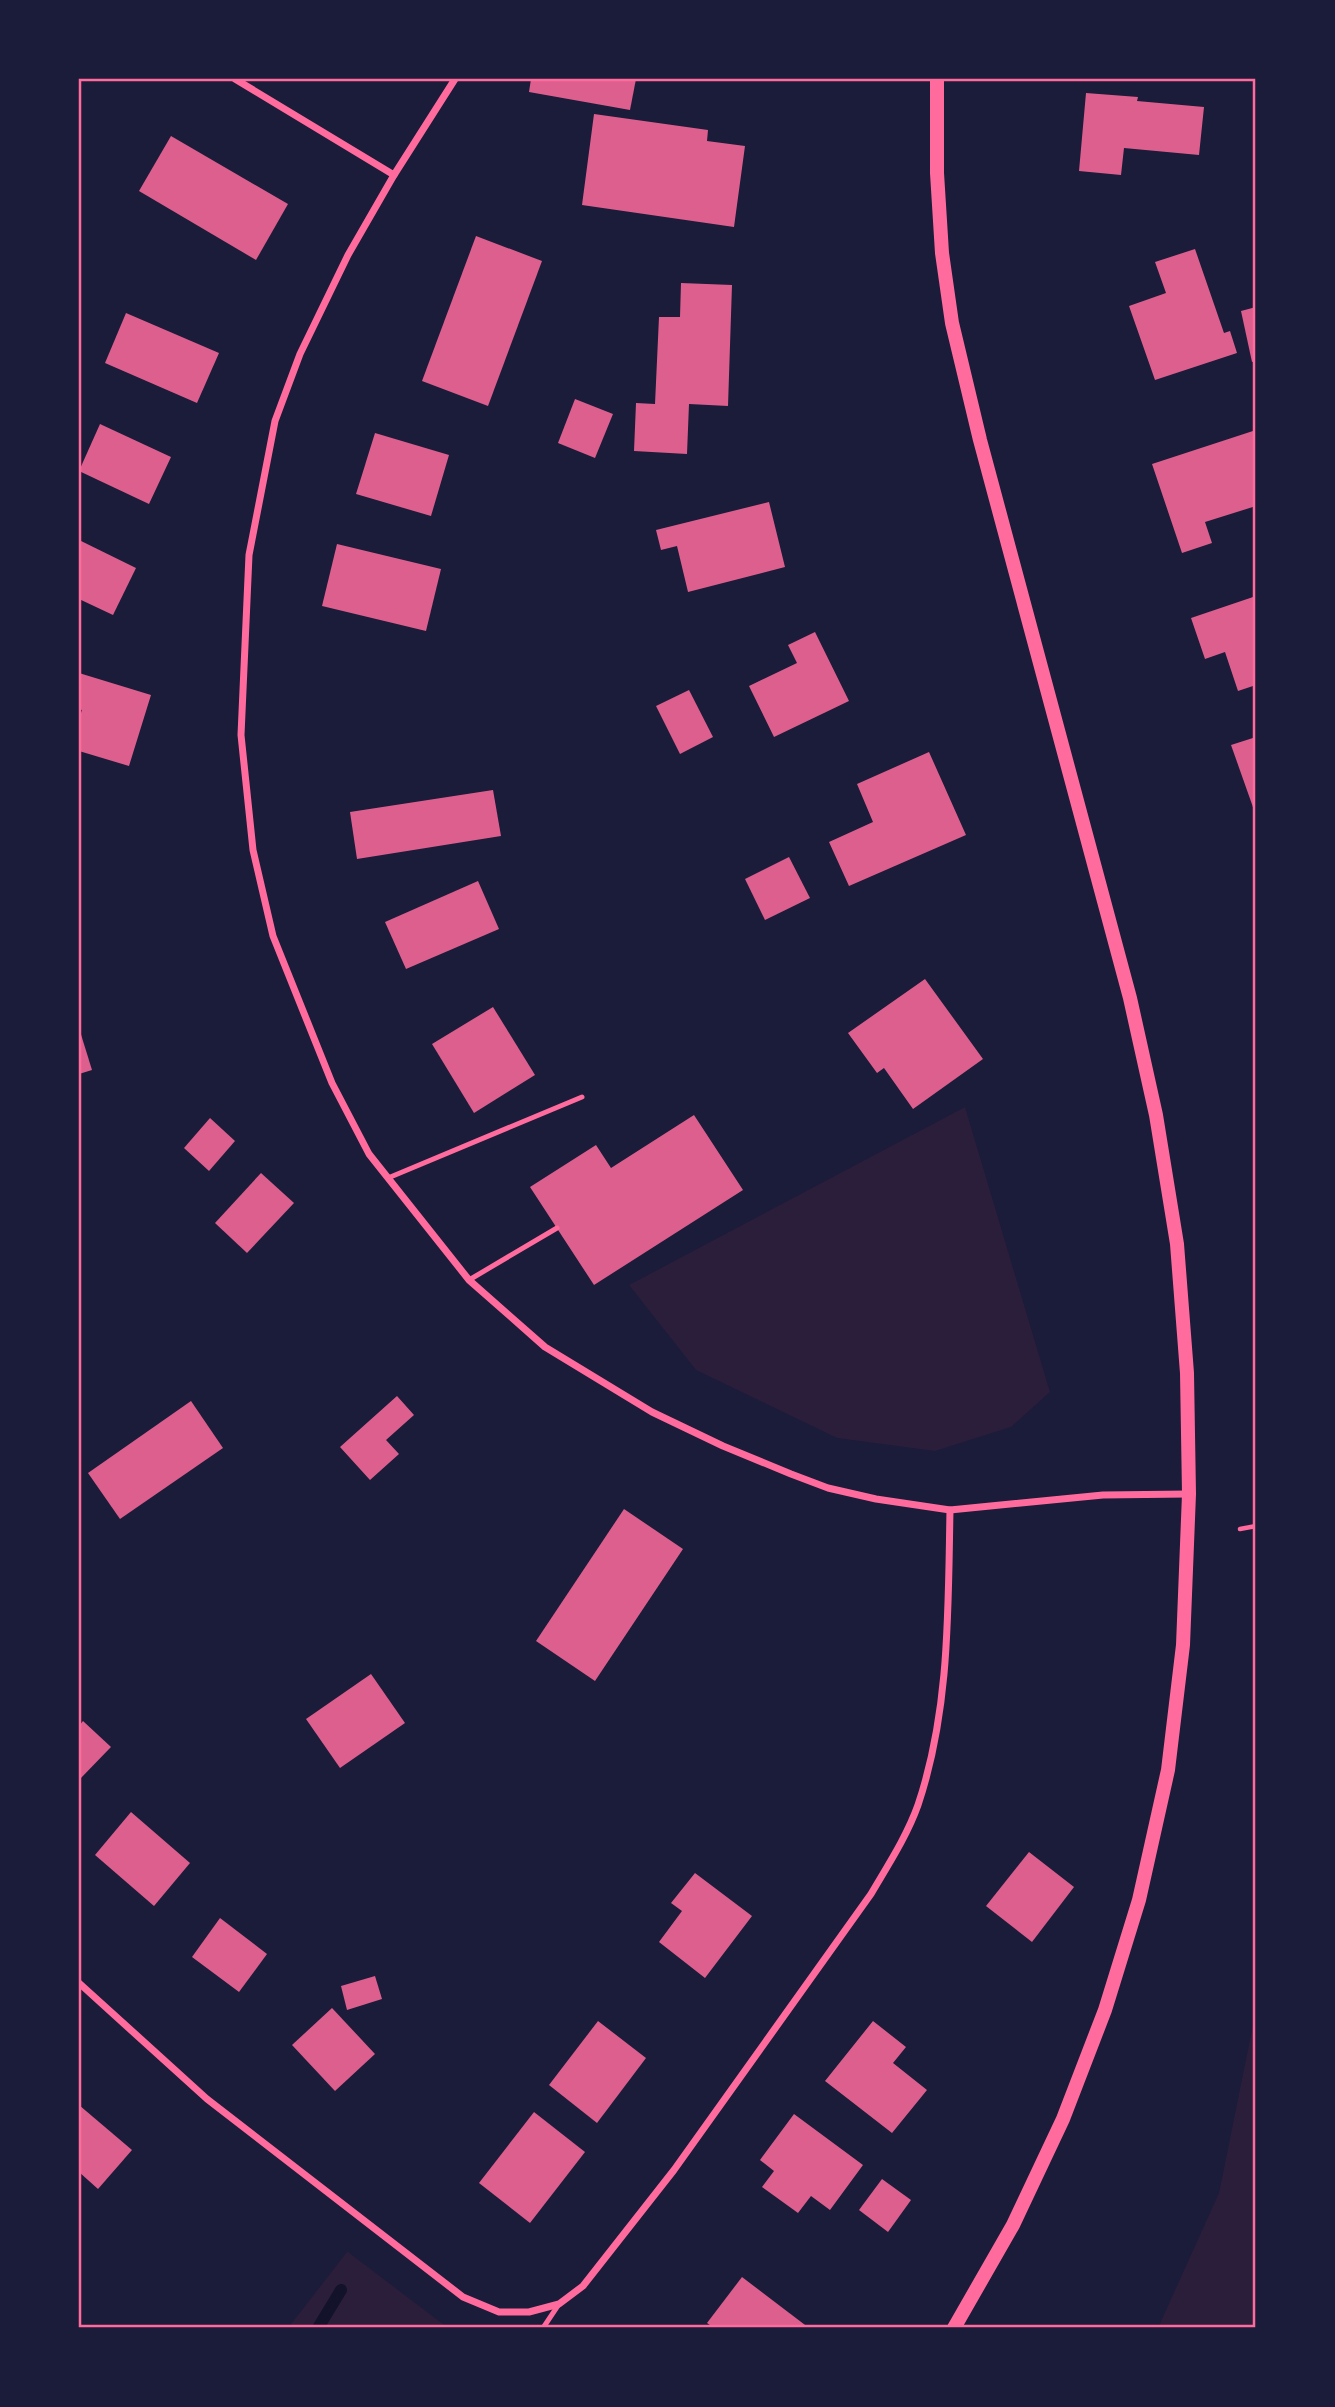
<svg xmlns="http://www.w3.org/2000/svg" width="1335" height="2407" viewBox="0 0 1335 2407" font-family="Roboto,sans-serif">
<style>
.green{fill:#2a1e3b}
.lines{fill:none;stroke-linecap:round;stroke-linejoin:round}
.stream{stroke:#12122b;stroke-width:12}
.building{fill:#dd5f8e}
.path{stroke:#ff6b9d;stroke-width:4.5}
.service{stroke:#ff6b9d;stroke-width:5}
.minor{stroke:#ff6b9d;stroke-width:7}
.secondary{stroke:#ff6b9d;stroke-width:14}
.neatline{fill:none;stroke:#ff6b9d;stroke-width:2.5}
</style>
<rect width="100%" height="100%" fill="#1b1b3a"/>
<g class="green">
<polygon points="965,1107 1050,1392 1011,1427 935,1451 837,1438 696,1370 629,1285"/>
<polygon points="1256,2010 1256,2328 1158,2328 1219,2193"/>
<polygon points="347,2252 348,2252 448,2328 288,2328"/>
</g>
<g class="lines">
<polyline class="stream" points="318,2328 341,2290"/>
</g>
<g class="building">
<polygon points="531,79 636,79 630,110 529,92"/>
<polygon points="1086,93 1138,97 1137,101 1204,107 1199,155 1124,148 1121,175 1079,171"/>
<polygon points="594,114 708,130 707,141 745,146 734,227 582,205"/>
<polygon points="171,136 288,204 256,260 139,191"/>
<polygon points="476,236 542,261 488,406 422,381"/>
<polygon points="1195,249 1224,333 1230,331 1237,353 1155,380 1129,306 1166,293 1155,262"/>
<polygon points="681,283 732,285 728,406 689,404 687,454 634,451 636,403 655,404 659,317 680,317"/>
<polygon points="1256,307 1256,361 1252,362 1241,311"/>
<polygon points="126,313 219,353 197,403 105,363"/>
<polygon points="575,399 613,414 595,458 558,443"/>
<polygon points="100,424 171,457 149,504 79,471"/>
<polygon points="1256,430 1256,506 1205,522 1212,543 1182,553 1152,464"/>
<polygon points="375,433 449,455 431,516 356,494"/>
<polygon points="769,502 785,567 688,592 677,546 661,550 656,530"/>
<polygon points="79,540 136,568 113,615 79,599"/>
<polygon points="337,544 441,569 426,631 322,606"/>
<polygon points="1256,596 1256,685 1238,691 1225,652 1205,659 1191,618"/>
<polygon points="815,632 849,701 774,737 749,686 797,663 788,645"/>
<polygon points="79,673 151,695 129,766 79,751 79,719 82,710 79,709"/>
<polygon points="689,690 713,737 680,754 656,706"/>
<polygon points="1256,737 1256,809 1254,810 1231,745"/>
<polygon points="929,752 966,835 849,886 829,842 873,822 857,784"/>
<polygon points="493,790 501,836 357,859 350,812"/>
<polygon points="789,857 810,898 765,920 745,879"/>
<polygon points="478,881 499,929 406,969 385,922"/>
<polygon points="925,979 983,1059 913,1109 884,1068 877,1073 848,1033"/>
<polygon points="493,1007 535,1075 474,1113 432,1044"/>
<polygon points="79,1028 92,1070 79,1074"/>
<polygon points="694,1115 743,1190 594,1285 530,1187 596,1145 611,1168"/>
<polygon points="210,1118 235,1141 209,1171 184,1148"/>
<polygon points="261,1173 294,1203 247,1253 215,1223"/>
<polygon points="397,1396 414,1415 386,1440 399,1454 370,1480 340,1447"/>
<polygon points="191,1401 223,1448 120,1519 88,1473"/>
<polygon points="624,1509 683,1549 595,1681 536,1641"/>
<polygon points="371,1674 405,1723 340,1768 306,1719"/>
<polygon points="83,1721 111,1747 79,1780 79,1726"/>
<polygon points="131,1812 190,1863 154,1906 95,1855"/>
<polygon points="1029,1852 1074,1887 1032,1942 986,1906"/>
<polygon points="695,1873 752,1916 705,1978 659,1942 682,1911 671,1903"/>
<polygon points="220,1918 267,1954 239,1992 192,1957"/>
<polygon points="375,1976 382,1999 347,2010 341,1986"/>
<polygon points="332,2008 375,2054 335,2091 292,2045"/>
<polygon points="598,2021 646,2058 597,2123 549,2085"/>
<polygon points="873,2021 906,2047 893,2063 927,2090 892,2133 825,2081"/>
<polygon points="79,2105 132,2150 98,2189 79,2172"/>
<polygon points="534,2112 585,2152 530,2223 479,2183"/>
<polygon points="794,2114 863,2165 830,2210 811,2196 798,2213 762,2187 774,2171 760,2160"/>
<polygon points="882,2179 911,2200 888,2232 859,2210"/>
<polygon points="742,2277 809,2328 714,2328 707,2323"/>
</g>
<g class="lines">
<polyline class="path" points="1240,1529 1256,1526"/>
<g class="service">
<polyline points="388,1178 582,1097"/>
<polyline points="469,1280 557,1228"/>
<polyline points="543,2328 559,2304"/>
</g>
<g class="minor">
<polyline points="235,79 394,175"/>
<polyline points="455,79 394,175 348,255 300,354 275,421 249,555 241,735 253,850 273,936 332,1083 369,1154 469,1280 545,1347 652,1412 723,1446 791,1474 828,1488 876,1499 950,1510 1103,1495 1188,1494"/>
<path d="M79,1983L207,2099L463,2297L499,2312H529L559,2304L583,2286L674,2170L871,1894C888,1865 907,1836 918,1805C950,1710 948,1609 950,1510"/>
</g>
<polyline class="secondary" points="937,79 937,173 942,253 952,323 980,440 1130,998 1156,1115 1177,1244 1187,1373 1189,1494 1183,1645 1168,1770 1139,1900 1105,2010 1063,2119 1013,2225 954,2328"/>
</g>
<rect width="1335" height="2407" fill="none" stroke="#1b1b3a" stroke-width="161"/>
<rect x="80" y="80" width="1174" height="2246" class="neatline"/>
</svg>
